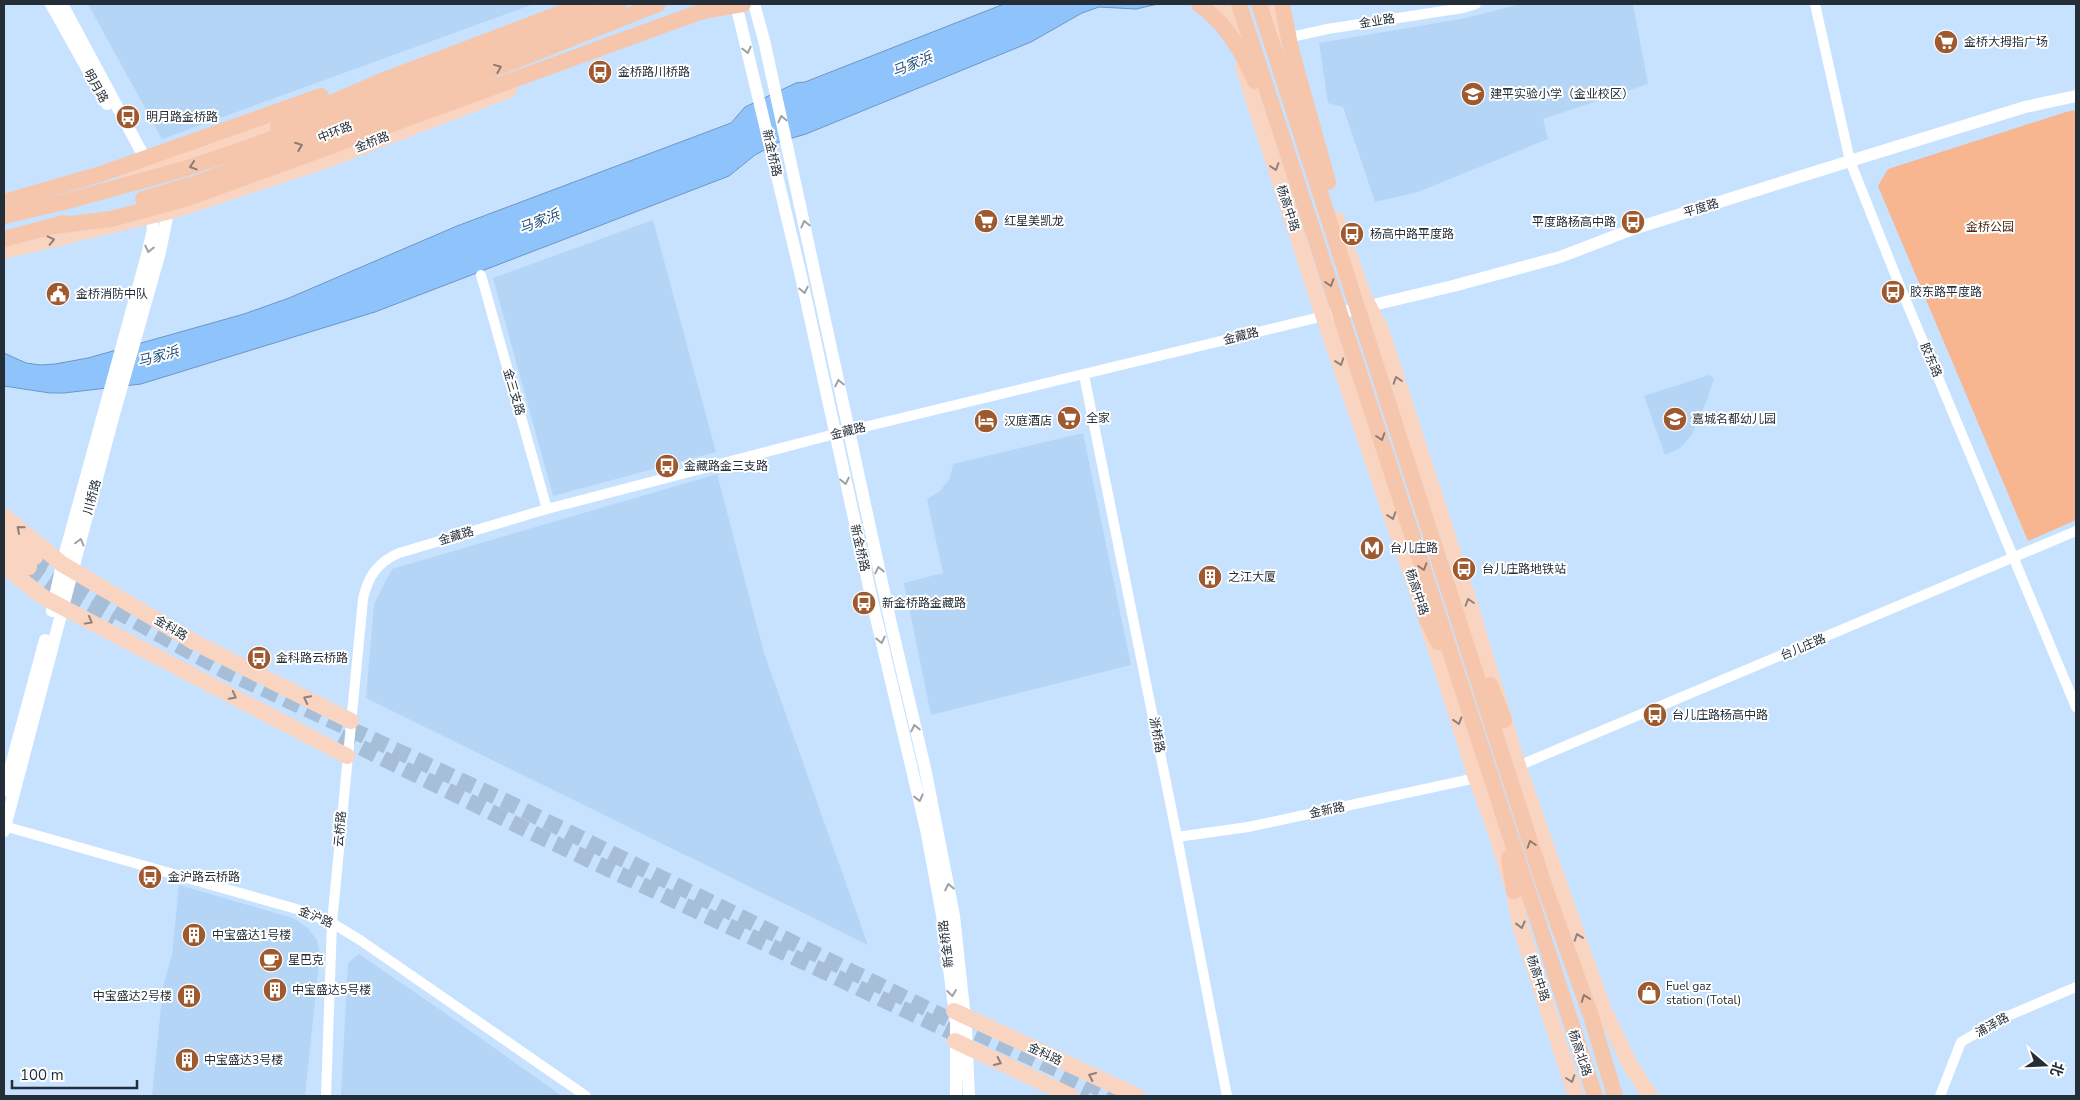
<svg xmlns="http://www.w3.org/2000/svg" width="2080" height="1100" viewBox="0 0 2080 1100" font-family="'Nunito Sans','Noto Sans SC',sans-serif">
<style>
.built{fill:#b5d5f6}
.green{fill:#f7b590}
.water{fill:#8ec3fc;stroke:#6e96c2}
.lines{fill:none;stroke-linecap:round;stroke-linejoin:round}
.primary-tunnel{stroke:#a6bed7;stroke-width:16;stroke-dasharray:16 8;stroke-linecap:butt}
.minor{stroke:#fff;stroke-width:10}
.tertiary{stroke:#fff;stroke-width:12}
.primary{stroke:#f8d4c1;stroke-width:16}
.trunk{stroke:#f6c6ac;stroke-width:16}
.oneway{stroke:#9ca1a6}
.oneway2{stroke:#8d7a72}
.oneway3{stroke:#8e817d}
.labels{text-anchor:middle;stroke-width:4;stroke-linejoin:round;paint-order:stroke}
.street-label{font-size:12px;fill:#242e39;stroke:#fff}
.poi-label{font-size:12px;fill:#242e39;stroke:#fff;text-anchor:start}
.park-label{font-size:12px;fill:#4a2813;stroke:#fff}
.water-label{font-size:14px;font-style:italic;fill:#1f4e7c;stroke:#fff}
</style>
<rect width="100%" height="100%" fill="#c7e2ff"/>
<g class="built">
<polygon points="88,4 534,4 162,139"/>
<polygon points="1520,4 1633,4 1648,84 1543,119 1548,139 1418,192 1375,202 1343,107 1328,103 1319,43 1466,18"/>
<polygon points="653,220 716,452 553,496 493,278"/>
<polygon points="1709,375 1714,378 1706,403 1691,436 1679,449 1665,455 1644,396"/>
<polygon points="1083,433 1131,665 931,715 904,583 943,573 927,499 940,491 950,478 953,464"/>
<polygon points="717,474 764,653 868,945 366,698 374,604 392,569"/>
<polygon points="179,885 293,918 307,927 317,940 320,954 305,1096 152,1096 163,987 172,954"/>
<polygon points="359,954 445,1013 562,1096 341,1096 348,963"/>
</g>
<polygon class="green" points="2076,110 2076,520 2028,541 1878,186 1888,169 2066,112"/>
<polygon class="water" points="1004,4 1158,4 1136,9 1099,7 1082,13 1031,42 806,134 779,142 755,155 729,176 375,312 141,384 64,393 50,393 4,386 4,353 26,363 40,365 55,364 88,358 244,314 289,298 457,226 731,123 745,107 796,83 805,82"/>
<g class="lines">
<g class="primary-tunnel">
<polyline points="35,557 117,611 225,671 505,801 966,1028 1116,1096"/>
<polyline points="29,567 58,588 114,621"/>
<polyline points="340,737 533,833 966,1039"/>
<polyline points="1059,1083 1088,1096"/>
</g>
<g class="minor">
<polyline points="1815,4 1850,161 1901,289 2076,707"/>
<polyline points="1283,39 1327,29 1463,8 1476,4"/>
<polyline points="481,275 547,509"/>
<polyline points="1084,375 1177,837 1227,1096"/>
<polyline points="1518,766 2076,531"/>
<polyline points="4,826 300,910 332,923 360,940 586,1096"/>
<polyline points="1177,837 1248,827 1476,778"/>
<path d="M326,1096L332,923L363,599C368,576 378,562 399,553L547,509L835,434L1324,316"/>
<polyline points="1940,1096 1961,1042 2003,1018 2076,987"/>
</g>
<g class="tertiary">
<polyline points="51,4 107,104"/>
<polyline points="62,4 149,166"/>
<polyline points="736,4 800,272 873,605 926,829 942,915 956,1022 956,1096"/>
<polyline points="754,4 764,40 891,624 925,768 954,916 966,1028 969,1096"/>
<polyline points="1331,315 1453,286 1560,257 1633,229 1850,161 2025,107 2076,96"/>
<polyline points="52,611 62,564 147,255 153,229 151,207"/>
<polyline points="4,791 45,640"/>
<polyline points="4,831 111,425 160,252 168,212 166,205"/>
</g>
<g class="primary">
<polyline points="1223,4 1235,41"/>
<polyline points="1270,4 1277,38"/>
<polyline points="1243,67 1315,291 1425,615 1476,778 1494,827 1514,891 1520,925 1576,1096"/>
<polyline points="126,173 290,119"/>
<polyline points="1337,220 1364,297 1381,330 1471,608 1518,766 1585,958 1604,1010 1629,1063 1650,1096"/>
<polyline points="4,251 175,210 327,160 509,90"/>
<polyline points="4,516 62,564 194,642 351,721"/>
<polyline points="4,532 35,557"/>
<polyline points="4,549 29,567"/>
<polyline points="4,566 43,597 347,756"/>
<polyline points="954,1011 1137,1096"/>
<polyline points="955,1041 1071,1096"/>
</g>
<g class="trunk">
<path d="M1199,4C1226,24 1242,51 1255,81"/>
<polyline points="1239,4 1595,1096"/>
<polyline points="1259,4 1544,885 1591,1016 1615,1096"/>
<polyline points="1282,4 1291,50 1328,182"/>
<polyline points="278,126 379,82 585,4"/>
<polyline points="143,199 194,184 361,122 658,4"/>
<polyline points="4,202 101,174 321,96"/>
<polyline points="4,216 60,203 181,170 247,148 452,71 619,4"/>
<polyline points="54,226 111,219 185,199 653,29 703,11 743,4"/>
<polyline points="4,239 64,223"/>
<polyline points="1425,615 1438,642"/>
<polyline points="1490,685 1504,720"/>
<polyline points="1509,858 1514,891"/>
</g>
</g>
<defs><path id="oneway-chevron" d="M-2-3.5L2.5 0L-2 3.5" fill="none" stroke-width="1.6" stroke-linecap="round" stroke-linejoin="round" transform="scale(1.25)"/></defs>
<g class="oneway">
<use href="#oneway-chevron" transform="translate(747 50) rotate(77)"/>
<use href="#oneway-chevron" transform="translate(782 119) rotate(-103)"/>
<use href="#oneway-chevron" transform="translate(805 224) rotate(-103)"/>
<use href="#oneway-chevron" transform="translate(149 249) rotate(102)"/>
<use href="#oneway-chevron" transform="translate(804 290) rotate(78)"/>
<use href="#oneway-chevron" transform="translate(839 383) rotate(-102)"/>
<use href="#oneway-chevron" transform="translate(845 481) rotate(78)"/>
<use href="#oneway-chevron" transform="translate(80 542) rotate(-75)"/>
<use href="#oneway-chevron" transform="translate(879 570) rotate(-102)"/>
<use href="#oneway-chevron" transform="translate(881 640) rotate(77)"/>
<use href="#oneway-chevron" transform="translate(915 728) rotate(-103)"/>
<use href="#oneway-chevron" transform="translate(919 798) rotate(76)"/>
<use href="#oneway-chevron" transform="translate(949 887) rotate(-101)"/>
<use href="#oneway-chevron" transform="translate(952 993) rotate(83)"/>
</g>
<g class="oneway2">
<use href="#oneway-chevron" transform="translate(498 68) rotate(-22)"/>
<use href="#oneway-chevron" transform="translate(299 146) rotate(-21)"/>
<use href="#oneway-chevron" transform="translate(193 166) rotate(162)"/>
<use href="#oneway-chevron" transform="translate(1330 283) rotate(72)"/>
<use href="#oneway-chevron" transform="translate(1381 437) rotate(72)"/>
<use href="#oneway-chevron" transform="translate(1423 567) rotate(72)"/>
<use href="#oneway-chevron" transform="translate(1531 844) rotate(-108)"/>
<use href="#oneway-chevron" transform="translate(1585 998) rotate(-110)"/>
</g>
<g class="oneway3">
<use href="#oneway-chevron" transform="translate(1275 167) rotate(72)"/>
<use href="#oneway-chevron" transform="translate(51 240) rotate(-13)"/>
<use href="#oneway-chevron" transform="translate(1340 362) rotate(71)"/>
<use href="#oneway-chevron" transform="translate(1397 380) rotate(-108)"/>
<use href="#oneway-chevron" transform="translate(1392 516) rotate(71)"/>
<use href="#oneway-chevron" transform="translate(20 529) rotate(-140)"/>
<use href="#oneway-chevron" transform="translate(1469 602) rotate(-108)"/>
<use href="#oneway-chevron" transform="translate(89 621) rotate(29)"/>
<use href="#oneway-chevron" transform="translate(233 696) rotate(27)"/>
<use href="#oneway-chevron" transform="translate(307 699) rotate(-153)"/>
<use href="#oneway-chevron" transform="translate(1458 721) rotate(73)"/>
<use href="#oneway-chevron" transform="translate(1521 925) rotate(76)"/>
<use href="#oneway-chevron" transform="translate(1578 937) rotate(-109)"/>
<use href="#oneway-chevron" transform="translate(998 1062) rotate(25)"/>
<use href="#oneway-chevron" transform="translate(1092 1076) rotate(-155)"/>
<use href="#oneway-chevron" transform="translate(1571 1079) rotate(72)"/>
</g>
<defs>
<g id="supermarket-disc" transform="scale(1.25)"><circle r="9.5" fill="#9f592f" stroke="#fff"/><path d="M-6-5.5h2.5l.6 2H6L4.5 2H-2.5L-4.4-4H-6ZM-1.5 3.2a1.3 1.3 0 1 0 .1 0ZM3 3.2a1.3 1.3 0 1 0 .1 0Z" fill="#fff"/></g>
<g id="bus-disc" transform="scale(1.25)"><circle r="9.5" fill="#9f592f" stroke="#fff"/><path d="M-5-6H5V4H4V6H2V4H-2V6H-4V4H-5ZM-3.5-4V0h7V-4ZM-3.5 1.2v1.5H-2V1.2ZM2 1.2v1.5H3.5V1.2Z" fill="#fff"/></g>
<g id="school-disc" transform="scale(1.25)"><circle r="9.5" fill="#9f592f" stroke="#fff"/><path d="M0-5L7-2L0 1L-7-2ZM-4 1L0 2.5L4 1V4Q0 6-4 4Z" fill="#fff"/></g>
<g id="civic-disc" transform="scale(1.25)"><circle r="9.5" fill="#9f592f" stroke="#fff"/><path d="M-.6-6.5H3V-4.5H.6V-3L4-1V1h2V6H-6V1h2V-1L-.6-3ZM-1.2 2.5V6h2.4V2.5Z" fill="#fff"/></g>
<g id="hotel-disc" transform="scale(1.25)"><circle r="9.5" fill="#9f592f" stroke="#fff"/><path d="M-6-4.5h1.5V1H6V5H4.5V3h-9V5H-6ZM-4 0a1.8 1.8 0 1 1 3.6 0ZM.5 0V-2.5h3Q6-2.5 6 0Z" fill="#fff"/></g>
<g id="metro-disc" transform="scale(1.25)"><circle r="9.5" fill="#9f592f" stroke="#fff"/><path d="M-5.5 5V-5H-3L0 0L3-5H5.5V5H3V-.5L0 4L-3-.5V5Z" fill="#fff"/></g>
<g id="building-disc" transform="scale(1.25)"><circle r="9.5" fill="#9f592f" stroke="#fff"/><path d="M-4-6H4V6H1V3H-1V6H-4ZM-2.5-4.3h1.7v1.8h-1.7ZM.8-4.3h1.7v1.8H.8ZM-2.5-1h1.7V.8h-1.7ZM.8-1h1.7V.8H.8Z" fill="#fff"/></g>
<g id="cafe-disc" transform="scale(1.25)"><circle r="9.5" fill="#9f592f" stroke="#fff"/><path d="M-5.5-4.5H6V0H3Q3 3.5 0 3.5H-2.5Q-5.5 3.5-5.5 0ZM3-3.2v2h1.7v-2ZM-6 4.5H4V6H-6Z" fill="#fff"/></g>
<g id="shop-disc" transform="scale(1.25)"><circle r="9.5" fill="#9f592f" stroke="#fff"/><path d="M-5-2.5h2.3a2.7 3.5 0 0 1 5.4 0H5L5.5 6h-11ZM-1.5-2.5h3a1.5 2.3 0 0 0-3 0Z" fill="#fff"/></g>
</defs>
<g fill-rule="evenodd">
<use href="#supermarket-disc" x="1946" y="42"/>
<use href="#bus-disc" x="600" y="72"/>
<use href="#school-disc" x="1473" y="94"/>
<use href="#bus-disc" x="128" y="117"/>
<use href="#supermarket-disc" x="986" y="221"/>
<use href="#bus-disc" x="1633" y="222"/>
<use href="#bus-disc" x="1352" y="234"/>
<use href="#bus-disc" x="1893" y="292"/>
<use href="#civic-disc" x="58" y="294"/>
<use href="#supermarket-disc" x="1069" y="418"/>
<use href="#school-disc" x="1675" y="419"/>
<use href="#hotel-disc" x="986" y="421"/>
<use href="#bus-disc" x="667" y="466"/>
<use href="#metro-disc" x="1372" y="548"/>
<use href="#bus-disc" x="1464" y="569"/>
<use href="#building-disc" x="1210" y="577"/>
<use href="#bus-disc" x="864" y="603"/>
<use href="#bus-disc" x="259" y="658"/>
<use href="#bus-disc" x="1655" y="715"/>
<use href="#bus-disc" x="150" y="877"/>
<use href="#building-disc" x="194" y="935"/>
<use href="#cafe-disc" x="271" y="960"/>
<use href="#building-disc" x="275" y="990"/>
<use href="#shop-disc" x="1649" y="993"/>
<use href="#building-disc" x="189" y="996"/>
<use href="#building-disc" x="187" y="1060"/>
</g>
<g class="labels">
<g class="street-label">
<text transform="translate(1377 21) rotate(-9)" y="4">金业路</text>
<text transform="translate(96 86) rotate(61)" y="4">明月路</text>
<text transform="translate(335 132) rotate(-21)" y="4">中环路</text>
<text transform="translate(372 142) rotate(-21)" y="4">金桥路</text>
<text transform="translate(772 153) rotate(77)" y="4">新金桥路</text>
<text transform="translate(1288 208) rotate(72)" y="4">杨高中路</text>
<text transform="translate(1701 208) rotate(-17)" y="4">平度路</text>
<text transform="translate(1241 336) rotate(-14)" y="4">金藏路</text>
<text transform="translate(1931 360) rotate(67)" y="4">胶东路</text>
<text transform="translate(514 392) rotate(74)" y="4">金三支路</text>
<text transform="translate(848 431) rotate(-14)" y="4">金藏路</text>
<text transform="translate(92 497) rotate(-75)" y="4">川桥路</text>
<text transform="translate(456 536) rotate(-17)" y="4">金藏路</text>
<text transform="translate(860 548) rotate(77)" y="4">新金桥路</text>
<text transform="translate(1417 592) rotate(71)" y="4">杨高中路</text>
<text transform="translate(171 628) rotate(31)" y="4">金科路</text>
<text transform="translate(1803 647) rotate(-23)" y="4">台儿庄路</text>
<text transform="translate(1157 735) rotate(79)" y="4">浙桥路</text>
<text transform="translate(1327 810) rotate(-12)" y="4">金新路</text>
<text transform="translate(340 829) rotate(-85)" y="4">云桥路</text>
<text transform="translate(316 917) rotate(23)" y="4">金沪路</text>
<text transform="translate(946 944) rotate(-97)" y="4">新金桥路</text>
<text transform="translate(1538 978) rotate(72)" y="4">杨高中路</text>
<text transform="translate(1992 1025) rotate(-29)" y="4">浦泽路</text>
<text transform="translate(1580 1053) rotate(71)" y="4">杨高北路</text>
<text transform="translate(1045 1054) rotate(25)" y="4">金科路</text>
</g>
<g class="poi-label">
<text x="1964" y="46">金桥大拇指广场</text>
<text x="618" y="76">金桥路川桥路</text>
<text x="1490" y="98">建平实验小学（金业校区）</text>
<text x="146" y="121">明月路金桥路</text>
<text x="1004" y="225">红星美凯龙</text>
<text x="1616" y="226" text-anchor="end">平度路杨高中路</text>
<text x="1370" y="238">杨高中路平度路</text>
<text x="1910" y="296">胶东路平度路</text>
<text x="76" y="298">金桥消防中队</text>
<text x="1086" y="422">全家</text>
<text x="1692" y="423">嘉城名都幼儿园</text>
<text x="1004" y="425">汉庭酒店</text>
<text x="684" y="470">金藏路金三支路</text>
<text x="1390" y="552">台儿庄路</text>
<text x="1482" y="573">台儿庄路地铁站</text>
<text x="1228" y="581">之江大厦</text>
<text x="882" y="607">新金桥路金藏路</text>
<text x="276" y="662">金科路云桥路</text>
<text x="1672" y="719">台儿庄路杨高中路</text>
<text x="168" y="881">金沪路云桥路</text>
<text x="212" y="939">中宝盛达1号楼</text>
<text x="288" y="964">星巴克</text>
<text x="1666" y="990">Fuel gaz<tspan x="1666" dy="14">station (Total)</tspan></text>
<text x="292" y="994">中宝盛达5号楼</text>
<text x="172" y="1000" text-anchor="end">中宝盛达2号楼</text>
<text x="204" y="1064">中宝盛达3号楼</text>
</g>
<g class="park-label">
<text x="1990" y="231">金桥公园</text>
</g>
<g class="water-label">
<text transform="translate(912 64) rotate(-22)" y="5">马家浜</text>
<text transform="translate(539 221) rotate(-21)" y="5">马家浜</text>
<text transform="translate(158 356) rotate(-15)" y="5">马家浜</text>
</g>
</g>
<rect width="2080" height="1100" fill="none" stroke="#242e39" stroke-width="10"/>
<g transform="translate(2045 1065) rotate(109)" stroke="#ffffff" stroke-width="4" paint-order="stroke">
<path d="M0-4L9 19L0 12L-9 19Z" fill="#242e39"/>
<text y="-8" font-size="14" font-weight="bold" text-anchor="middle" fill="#242e39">北</text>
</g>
<path d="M12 1080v8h125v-8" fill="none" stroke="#242e39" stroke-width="2.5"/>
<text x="20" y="1080" font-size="15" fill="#242e39" stroke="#ffffff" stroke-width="4" paint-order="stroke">100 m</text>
</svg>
